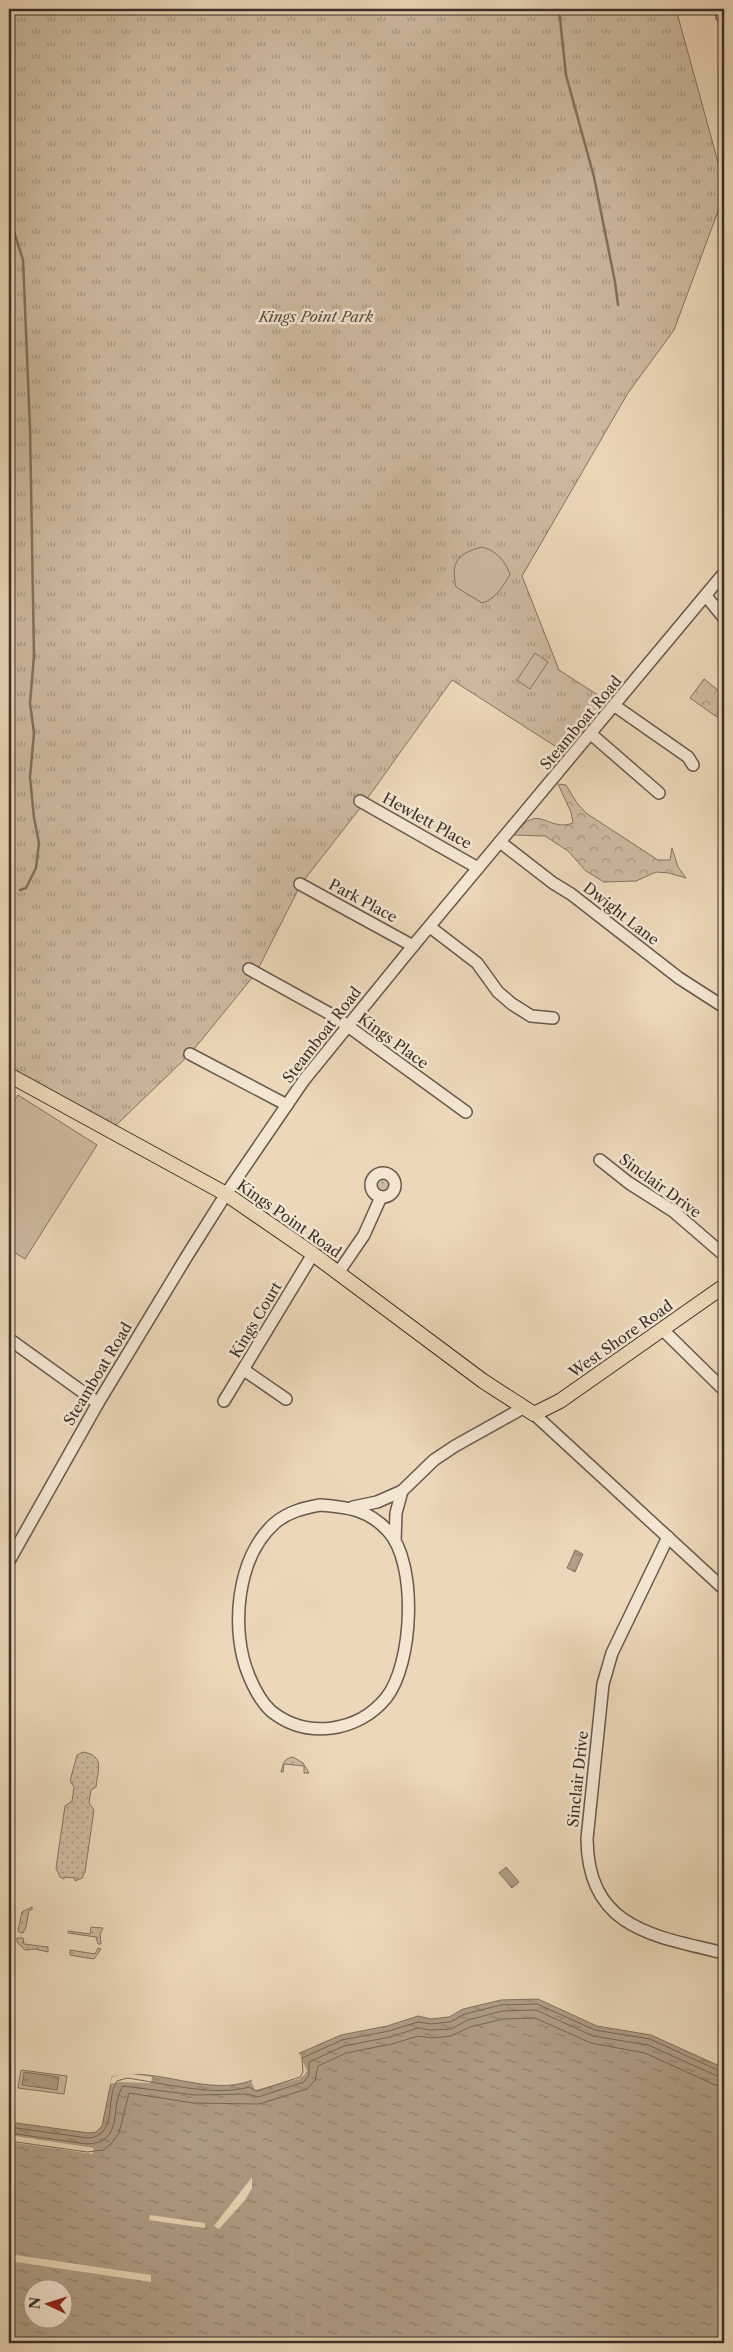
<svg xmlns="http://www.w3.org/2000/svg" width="733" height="2352" viewBox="0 0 733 2352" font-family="'Libre Caslon Text',serif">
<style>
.grass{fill:url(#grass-dots);stroke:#847464}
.forest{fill:url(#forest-crowns);stroke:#847464}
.park{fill:url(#park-tufts);stroke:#847464}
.pitch{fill:#cebaa0;stroke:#847464}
.water{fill:url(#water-ripples);stroke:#817261;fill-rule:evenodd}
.pier{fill:#ecd7b8}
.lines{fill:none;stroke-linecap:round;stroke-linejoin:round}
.shore{stroke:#766658;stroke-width:1}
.stream{stroke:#817261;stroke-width:2.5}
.minor-casing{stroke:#67594d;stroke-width:14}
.major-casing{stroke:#3b2f29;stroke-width:16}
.minor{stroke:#f3e5d1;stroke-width:11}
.major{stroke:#ecd7b8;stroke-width:14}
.labels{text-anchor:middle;stroke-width:5;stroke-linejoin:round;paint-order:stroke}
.park-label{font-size:15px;font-style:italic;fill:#584b41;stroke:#f3e5d1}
.street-label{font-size:15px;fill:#3b2f29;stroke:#f3e5d1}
</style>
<defs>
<pattern id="grass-dots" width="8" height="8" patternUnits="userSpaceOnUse" patternTransform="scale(1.25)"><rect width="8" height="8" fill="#cebaa0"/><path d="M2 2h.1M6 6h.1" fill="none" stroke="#a89882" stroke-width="1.8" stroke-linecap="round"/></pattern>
<pattern id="forest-crowns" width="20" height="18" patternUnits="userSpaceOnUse" patternTransform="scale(1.25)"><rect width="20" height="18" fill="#cebaa0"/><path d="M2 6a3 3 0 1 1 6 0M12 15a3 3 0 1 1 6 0" fill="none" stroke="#a89882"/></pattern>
<pattern id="park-tufts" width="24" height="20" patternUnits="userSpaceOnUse" patternTransform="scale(1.25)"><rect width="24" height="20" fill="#cebaa0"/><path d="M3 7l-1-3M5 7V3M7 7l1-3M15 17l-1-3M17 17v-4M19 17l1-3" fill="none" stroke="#a89882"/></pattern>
<pattern id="water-ripples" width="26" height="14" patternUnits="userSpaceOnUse" patternTransform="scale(1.25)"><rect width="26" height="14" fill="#b09e87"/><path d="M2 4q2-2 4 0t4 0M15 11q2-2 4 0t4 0" fill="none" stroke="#90816e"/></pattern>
</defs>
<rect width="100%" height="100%" fill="#ecd7b8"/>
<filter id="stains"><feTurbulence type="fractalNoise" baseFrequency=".004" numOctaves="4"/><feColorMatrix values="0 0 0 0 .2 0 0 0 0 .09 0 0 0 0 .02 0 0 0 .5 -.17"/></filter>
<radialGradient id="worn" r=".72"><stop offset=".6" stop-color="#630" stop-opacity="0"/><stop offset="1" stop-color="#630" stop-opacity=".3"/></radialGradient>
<g class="grass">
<circle cx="384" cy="1186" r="9"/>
<path d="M83,1752C105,1756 98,1769 96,1787L91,1790L89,1803L94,1810L85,1872L82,1878L75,1881V1878L64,1877V1879L60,1877L56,1868L65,1806L72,1801L74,1787L70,1781L77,1755Z"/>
<path d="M293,1757L303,1763L309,1773H304V1766L284,1764L283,1772H281C283,1764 284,1758 293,1757Z"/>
<polygon points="32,1907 32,1910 29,1910 26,1927 23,1933 21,1933 18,1931 22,1912"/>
<polygon points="91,1927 103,1928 100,1934 101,1944 98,1944 96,1937 68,1933 68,1931 90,1934"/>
<polygon points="17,1938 23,1938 24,1944 48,1947 48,1952 35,1949 25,1950 17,1942"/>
<polygon points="98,1948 101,1949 94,1959 70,1955 70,1950 95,1954"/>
</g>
<g class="forest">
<polygon points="704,679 724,695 724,722 690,698"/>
<path d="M558,784L566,785L577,803L586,813L658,860H670L672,848L678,867L686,878L669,873L656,872L636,881L604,882L586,871L568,851L545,836L514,835C539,800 547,833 573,823L571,812Z"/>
</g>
<polygon class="park" points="9,9 676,9 724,184 724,195 674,330 628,393 522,576 559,670 615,706 572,757 452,680 364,803 301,884 256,973 190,1054 111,1130 9,1075"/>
<g class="pitch">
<path d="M482,547C497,551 504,560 510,574C504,585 495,600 482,603L456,587C450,561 459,553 482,547Z"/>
<polygon points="535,653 548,662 530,689 517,680"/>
<polygon points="18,1095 97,1145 25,1259 9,1249 9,1110"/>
<polygon points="21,2070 67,2076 64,2094 18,2088"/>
</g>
<g class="water">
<polygon points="575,1550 583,1554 575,1572 567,1568"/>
<polygon points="506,1867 519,1882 512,1888 499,1873"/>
<path d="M538,1999L597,2026L651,2035L724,2068V2343H9V2122L89,2133L96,2132L102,2126L112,2077C157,2065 207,2098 253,2080L255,2086L298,2073L295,2055L341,2035L387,2026L418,2016L431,2019L449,2017L463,2009L501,2000ZM32,2290H62V2320H32Z"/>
<polygon points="24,2072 59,2077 57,2090 22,2085"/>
</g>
<g class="pier">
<polygon points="299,2053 307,2071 304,2075 299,2079 255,2090 251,2081 255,2079 258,2083 296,2071 292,2054"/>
<polygon points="126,2073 152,2077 151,2083 119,2082 110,2084 112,2077"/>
<polygon points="9,2135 94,2148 93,2151 93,2154 9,2142"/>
<polygon points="252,2177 252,2188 245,2200 219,2229 214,2226"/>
<polygon points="150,2215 205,2223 205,2228 149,2220"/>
<polygon points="9,2254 151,2275 151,2282 9,2261"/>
</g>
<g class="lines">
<g class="shore">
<path d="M9,2127L88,2138C118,2136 105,2099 117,2081L127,2078C162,2083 216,2097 249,2087L257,2091L300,2077L303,2072L302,2058L342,2040L389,2031L418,2022L431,2024L450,2022L465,2014L501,2005L537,2004L595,2030L650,2039L724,2073"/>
<path d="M9,2133L87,2144C125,2143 109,2107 123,2086L195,2095L248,2094L258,2097L304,2082L309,2075V2062L344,2046L390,2037L418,2028L430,2030L451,2029L468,2020L502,2011L536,2010L593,2036L648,2045L724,2079"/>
<polyline points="9,2141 87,2152 103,2150 110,2145 119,2133 129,2093 193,2103 259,2104 307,2089 315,2080 318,2066 346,2053 392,2044 418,2036 432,2038 451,2036 470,2027 503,2019 535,2018 591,2043 645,2053 715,2085 724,2086"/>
</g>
<g class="stream">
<polyline points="559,9 566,75 594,177 615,282 618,305"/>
<polyline points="9,170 9,200"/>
<polyline points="9,216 23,260 30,428 34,656 30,703 34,733 30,777 34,818 39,843 36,868 26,888 20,890"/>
</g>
<g class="minor-casing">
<g id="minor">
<polyline points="722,16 722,9"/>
<polyline points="706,596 724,618"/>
<polyline points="615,706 688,757 693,765"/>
<polyline points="591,734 659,793"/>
<polyline points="360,801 478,868"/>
<polyline points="500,842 553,883 571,894 679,978 724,1007"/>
<polyline points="300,884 413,946"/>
<polyline points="430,927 477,963 498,992 512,1004 531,1016 553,1018"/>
<polyline points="249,969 334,1016 466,1112"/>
<polyline points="190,1054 287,1105"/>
<polyline points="600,1160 629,1183 673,1211 724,1255"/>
<circle cx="383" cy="1185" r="12"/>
<polyline points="338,1273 364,1235 381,1197"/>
<polyline points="663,1330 724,1390"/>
<polyline points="9,1339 98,1403"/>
<polyline points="244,1370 286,1399"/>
<polyline points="224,1401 313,1254"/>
<polyline points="534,1414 724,1589"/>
<path d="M320,1505C347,1507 368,1509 388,1531C418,1563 413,1665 386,1698C358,1732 307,1740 271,1711C261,1702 254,1688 249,1676C230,1631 236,1557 275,1523C288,1512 303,1508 320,1505Z"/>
<polyline points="353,1507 377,1502 402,1491 434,1460 455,1446 523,1408"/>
<path d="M668,1537L612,1653L603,1684L587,1839C588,1929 654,1936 724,1953"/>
<polyline points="395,1541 396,1513 402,1491"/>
<polyline points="9,1561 98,1403 187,1256 226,1194 304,1080 413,946 724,573"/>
</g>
</g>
<g class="major-casing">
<polyline id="major" points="9,1075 226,1194 313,1254 483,1381 534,1414 560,1401 724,1286"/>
</g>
<use href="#minor" class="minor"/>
<use href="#major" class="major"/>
</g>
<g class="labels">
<g class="park-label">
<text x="316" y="322">Kings Point Park</text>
</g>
<g class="street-label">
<text transform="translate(581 723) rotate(-50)" y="5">Steamboat Road</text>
<text transform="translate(427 821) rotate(29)" y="5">Hewlett Place</text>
<text transform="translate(363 901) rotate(28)" y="5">Park Place</text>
<text transform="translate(621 914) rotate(38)" y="5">Dwight Lane</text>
<text transform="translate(322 1035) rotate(-52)" y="5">Steamboat Road</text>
<text transform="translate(393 1041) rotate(36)" y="5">Kings Place</text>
<text transform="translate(660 1186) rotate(36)" y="5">Sinclair Drive</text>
<text transform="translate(289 1219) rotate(35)" y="5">Kings Point Road</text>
<text transform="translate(256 1320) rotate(-59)" y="5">Kings Court</text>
<text transform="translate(621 1339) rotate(-35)" y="5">West Shore Road</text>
<text transform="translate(98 1374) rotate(-59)" y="5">Steamboat Road</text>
<text transform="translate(578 1779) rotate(-84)" y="5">Sinclair Drive</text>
</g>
</g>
<rect width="733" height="2352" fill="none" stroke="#ecd7b8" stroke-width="30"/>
<rect x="10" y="10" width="713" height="2332" fill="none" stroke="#3b2f29" stroke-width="2.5"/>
<rect x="15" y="15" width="703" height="2322" fill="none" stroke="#3b2f29"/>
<g transform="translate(48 2304) rotate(274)"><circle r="24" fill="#f3e5d1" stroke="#a99c8e"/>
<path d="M0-4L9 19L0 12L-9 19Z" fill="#8f2418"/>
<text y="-8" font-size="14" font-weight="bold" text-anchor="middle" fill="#3b2f29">N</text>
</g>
<rect width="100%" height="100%" filter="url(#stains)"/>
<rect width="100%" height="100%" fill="url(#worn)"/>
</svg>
